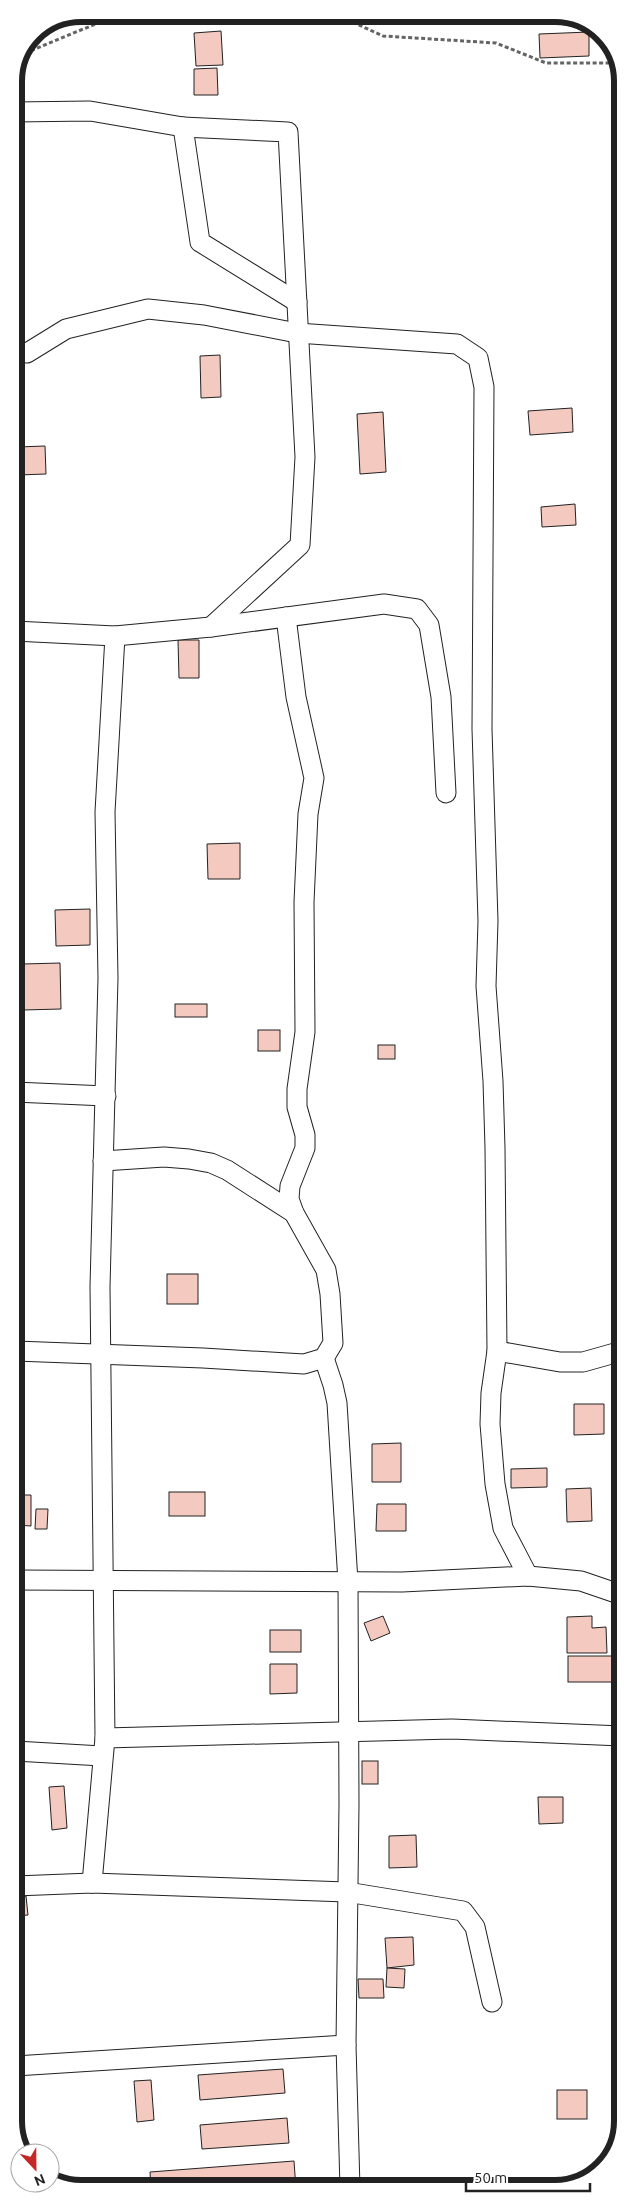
<svg xmlns="http://www.w3.org/2000/svg" width="636" height="2203" viewBox="0 0 636 2203" font-family="Ubuntu,sans-serif">
<style>
.building{fill:#f3c9c0;stroke:#222}
.lines{fill:none;stroke-linecap:round;stroke-linejoin:round}
.minor-casing{stroke:#222;stroke-width:21}
.path{stroke:#646464;stroke-width:3;stroke-dasharray:4 2.5;stroke-linecap:butt}
.minor{stroke:#fff;stroke-width:19}
.rim{fill:none;stroke:#222;stroke-width:6}
</style>
<rect width="100%" height="100%" fill="#fff"/>
<g class="building">
<polygon points="221,31 223,65 196,66 194,33"/>
<polygon points="589,32 589,56 540,58 539,34"/>
<polygon points="217,68 218,95 194,95 194,69"/>
<polygon points="220,355 221,397 201,398 200,356"/>
<polygon points="572,408 573,432 530,435 528,411"/>
<polygon points="383,412 386,472 360,474 357,414"/>
<polygon points="45,446 46,474 18,475 17,447"/>
<polygon points="575,504 576,525 542,527 541,507"/>
<polygon points="178,640 199,640 199,678 179,678"/>
<polygon points="240,843 240,879 208,879 207,844"/>
<polygon points="90,909 90,945 56,946 55,910"/>
<polygon points="60,963 61,1009 23,1010 23,964"/>
<rect x="612" y="998" width="10" height="22"/>
<rect x="175" y="1004" width="32" height="13"/>
<rect x="258" y="1030" width="22" height="21"/>
<rect x="378" y="1045" width="17" height="14"/>
<rect x="167" y="1274" width="31" height="30"/>
<polygon points="574,1404 604,1404 604,1434 574,1435"/>
<polygon points="401,1443 401,1482 372,1482 372,1444"/>
<polygon points="547,1468 547,1487 511,1488 511,1469"/>
<polygon points="591,1488 592,1521 567,1522 566,1489"/>
<rect x="169" y="1492" width="36" height="24"/>
<polygon points="16,1495 31,1495 31,1526 16,1525"/>
<polygon points="377,1504 406,1504 406,1531 376,1531"/>
<polygon points="36,1509 48,1509 47,1529 35,1529"/>
<polygon points="383,1616 390,1633 371,1641 364,1623"/>
<polygon points="592,1616 592,1628 606,1627 607,1653 567,1653 567,1617"/>
<rect x="270" y="1630" width="31" height="22"/>
<rect x="568" y="1656" width="46" height="26"/>
<polygon points="270,1664 297,1664 297,1693 270,1694"/>
<rect x="618" y="1680" width="4" height="33"/>
<rect x="362" y="1761" width="16" height="23"/>
<polygon points="64,1786 67,1828 52,1830 49,1787"/>
<polygon points="538,1797 563,1797 563,1823 539,1824"/>
<polygon points="416,1835 417,1867 389,1868 389,1836"/>
<polygon points="26,1896 28,1915 15,1916 15,1897"/>
<polygon points="413,1937 414,1965 387,1968 385,1938"/>
<polygon points="387,1968 405,1969 404,1988 386,1987"/>
<polygon points="358,1979 383,1979 384,1998 359,1998"/>
<polygon points="283,2069 285,2093 200,2100 198,2075"/>
<polygon points="151,2080 154,2120 137,2122 134,2081"/>
<rect x="557" y="2090" width="30" height="29"/>
<polygon points="287,2118 289,2143 202,2149 200,2125"/>
<polygon points="294,2161 296,2189 151,2189 150,2172"/>
</g>
<g class="lines">
<g class="minor-casing">
<g id="minor">
<polyline points="14,112 90,111 183,127 288,132 305,457 300,545 211,627"/>
<polyline points="183,127 200,242 297,302"/>
<polyline points="14,352 27,353 66,329 148,309 204,315 297,333 457,344 478,358 484,387 482,729 488,921 486,986 493,1081 495,1148 497,1351"/>
<polyline points="14,631 115,636 211,627 384,604 417,609 429,625 441,697 446,793"/>
<polyline points="14,1092 106,1096"/>
<polyline points="103,1161 164,1157 189,1159 211,1163 227,1170 294,1213"/>
<polyline points="15,1351 203,1358 304,1364 324,1358 333,1343 330,1294 326,1270 294,1213 289,1199 290,1186 305,1148 305,1135 297,1107 297,1089 305,1032 304,902 308,814 314,778 296,697 286,617"/>
<polyline points="324,1358 333,1385 337,1403 348,1582 349,1804 346,2045 350,2188"/>
<polyline points="528,1576 503,1528 495,1484 490,1424 491,1393 497,1351 560,1362 583,1362 622,1351"/>
<polyline points="15,1580 402,1582 528,1576 581,1581 622,1595"/>
<polyline points="105,1738 452,1729 622,1736"/>
<polyline points="15,1751 102,1756"/>
<polyline points="92,1883 105,1738 100,1287 108,978 105,812 115,636"/>
<polyline points="15,1886 92,1883 347,1892 463,1911 475,1927 492,2002"/>
<polyline points="15,2066 346,2045"/>
</g>
</g>
<g class="path">
<polyline points="335,14 383,36 496,43 546,63 618,63"/>
<polyline points="25,53 115,16 174,14"/>
</g>
<use href="#minor" class="minor"/>
</g>
<path d="M0 0H636V2203H0ZM81 22H555A59 59 0 0 1 614 81V2121A59 59 0 0 1 555 2180H81A59 59 0 0 1 22 2121V81A59 59 0 0 1 81 22Z" fill="#fff" fill-rule="evenodd"/>
<path class="rim" d="M81 22H555A59 59 0 0 1 614 81V2121A59 59 0 0 1 555 2180H81A59 59 0 0 1 22 2121V81A59 59 0 0 1 81 22Z"/>
<g transform="translate(35 2168) rotate(158)"><circle r="24" fill="#ffffff" stroke="#a7a7a7"/>
<path d="M0-4L9 19L0 12L-9 19Z" fill="#c62828"/>
<text y="-8" font-size="14" font-weight="bold" text-anchor="middle" fill="#222222">N</text>
</g>
<path d="M466 2183v8h124v-8" fill="none" stroke="#222222" stroke-width="2.5"/>
<text x="474" y="2183" font-size="15" fill="#222222" stroke="#ffffff" stroke-width="4" paint-order="stroke">50 m</text>
</svg>
